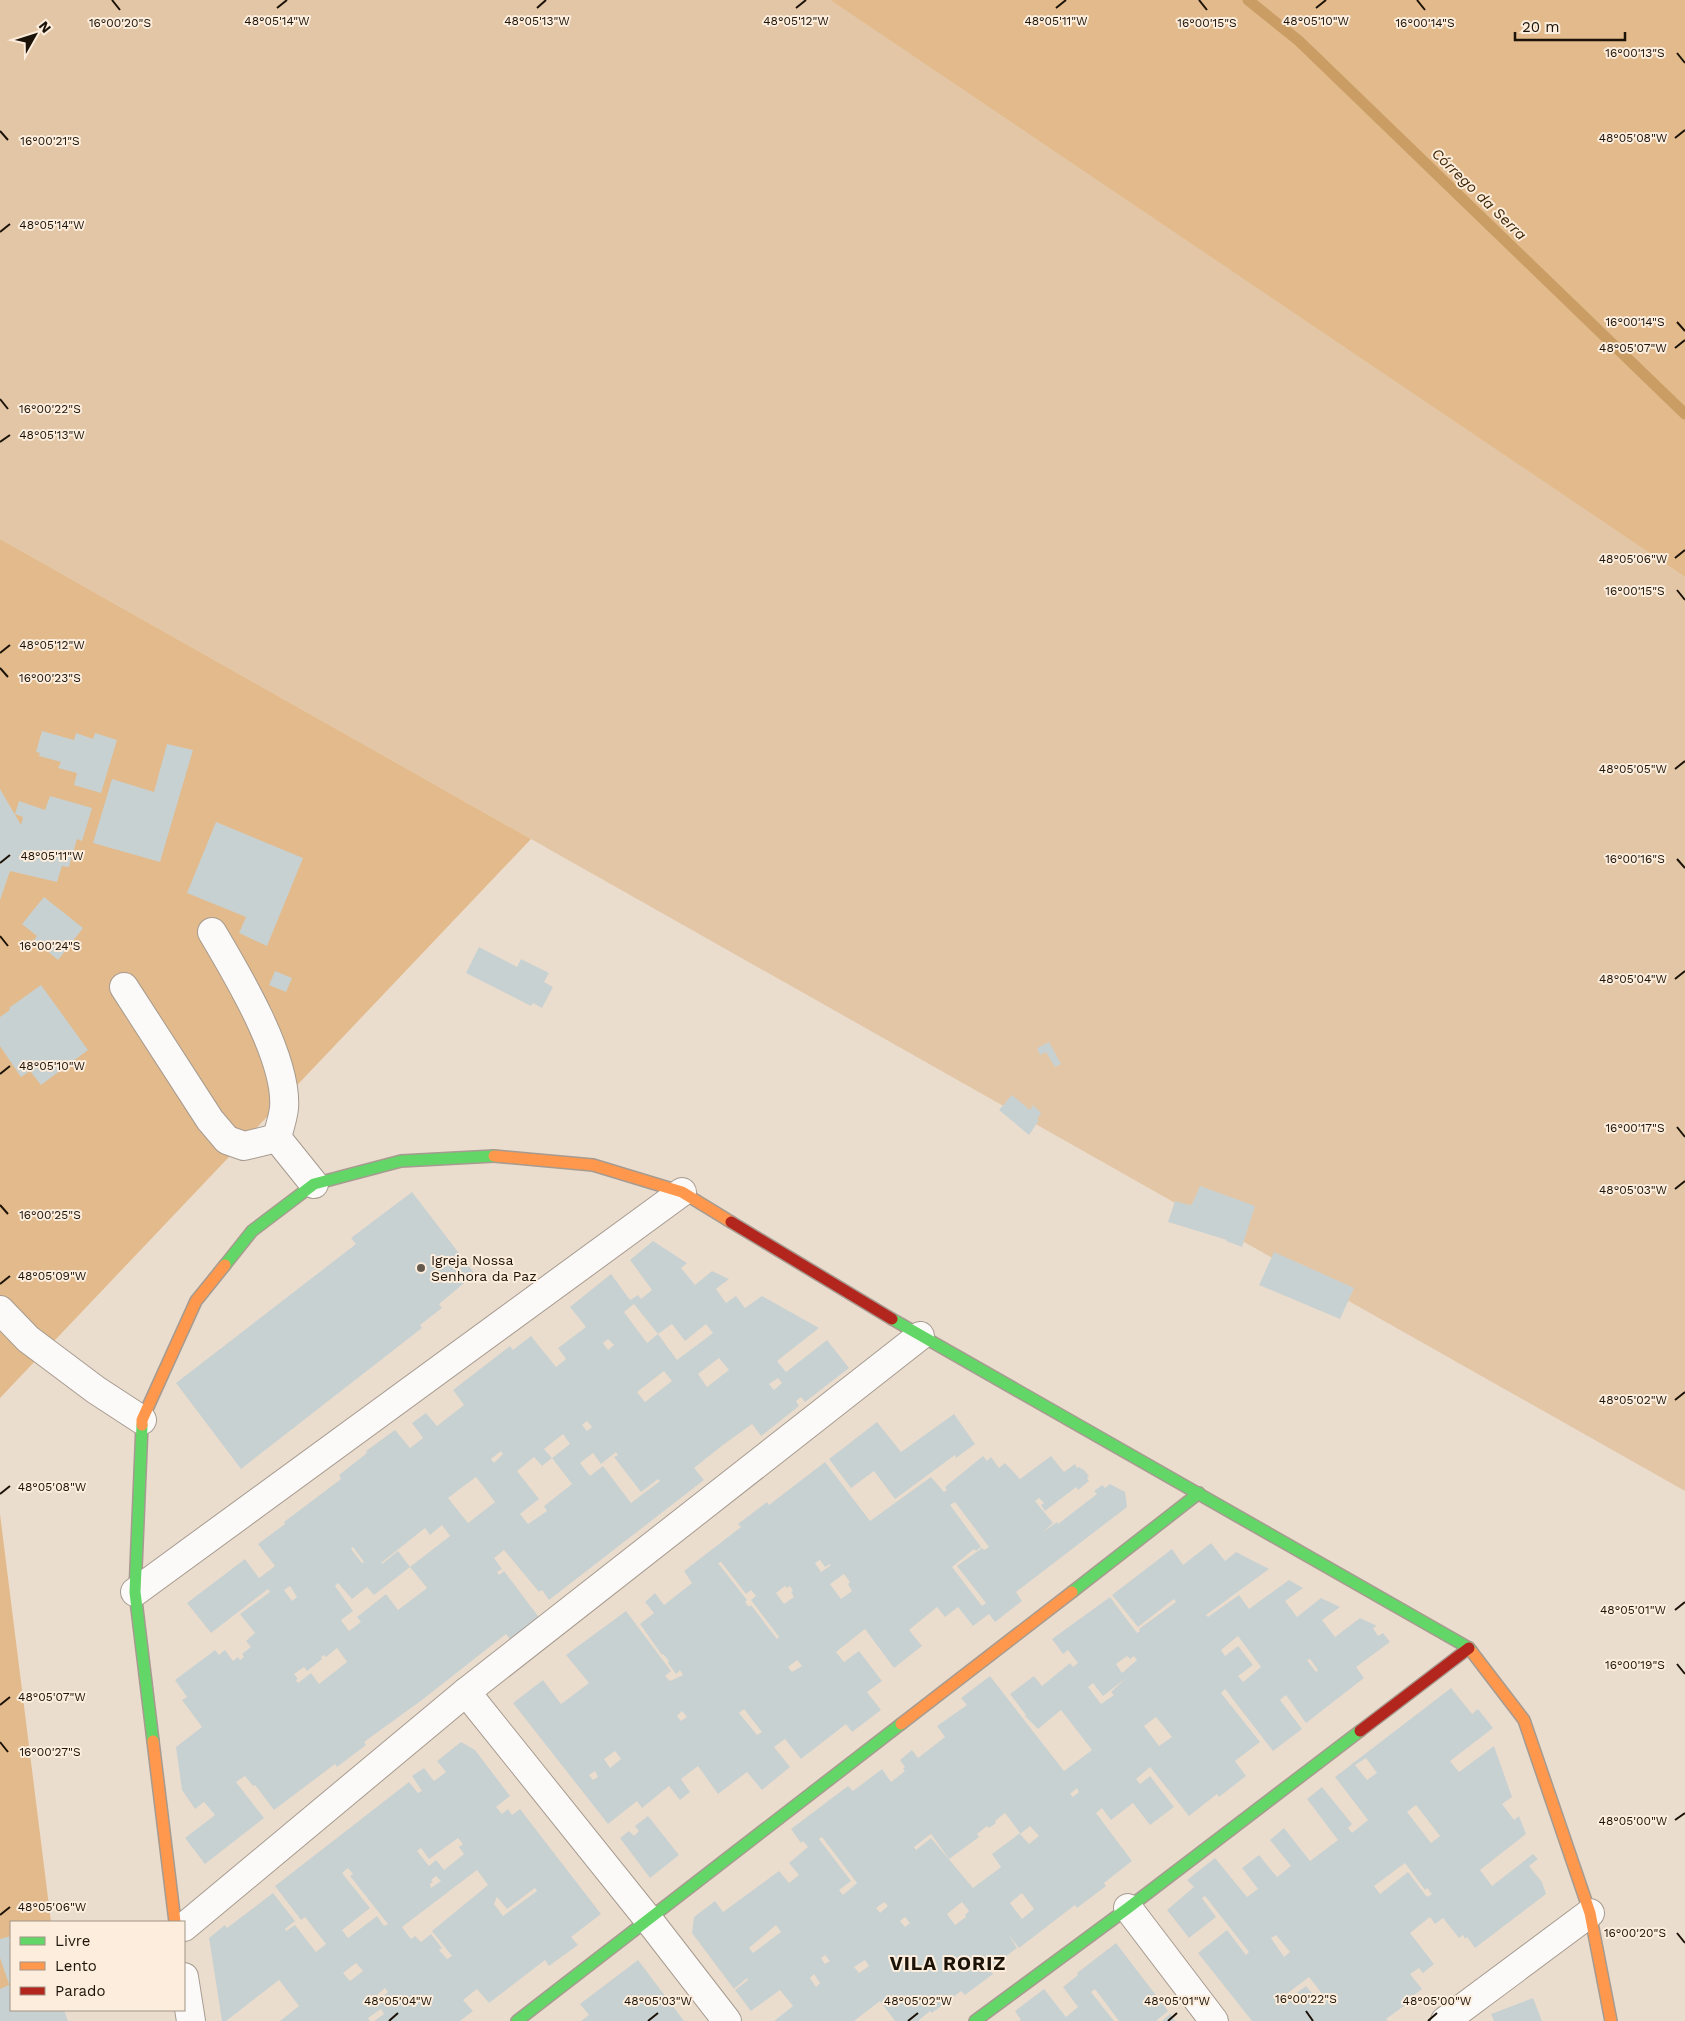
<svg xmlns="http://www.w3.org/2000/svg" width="1685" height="2021" viewBox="0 0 1685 2021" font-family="'Work Sans',sans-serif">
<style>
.green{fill:#e3c6a6}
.forest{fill:#e2ba8b}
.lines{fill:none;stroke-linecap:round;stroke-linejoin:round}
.stream{stroke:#c99d64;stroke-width:11}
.building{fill:#c8d1d1;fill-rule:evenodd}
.street-casing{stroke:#a69b90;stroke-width:30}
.fast-casing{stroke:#a69b90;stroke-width:14}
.slow-casing{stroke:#a69b90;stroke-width:14}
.jam-casing{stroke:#a69b90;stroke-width:14}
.street{stroke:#fcfaf8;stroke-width:28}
.fast{stroke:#63d668;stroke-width:11}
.slow{stroke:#ff974d;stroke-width:11}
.jam{stroke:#b3261e;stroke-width:11}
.ticks{fill:none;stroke:#1b1208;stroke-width:2}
.poi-dot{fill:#64594d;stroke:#fceddc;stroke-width:2}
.labels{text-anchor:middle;stroke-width:4;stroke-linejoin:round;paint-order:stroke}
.poi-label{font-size:14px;fill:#1b1208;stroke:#fceddc;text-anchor:start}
.water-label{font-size:15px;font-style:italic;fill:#3f2605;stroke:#fceddc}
.district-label{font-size:19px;font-weight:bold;letter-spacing:1px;fill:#1b1208;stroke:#fceddc}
.ticks-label{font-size:12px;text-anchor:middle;fill:#1b1208;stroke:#fceddc;stroke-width:4;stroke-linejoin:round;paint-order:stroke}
</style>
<rect width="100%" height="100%" fill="#ebddce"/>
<polygon class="green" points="0,0 830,0 1685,577 1685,1491 0,539"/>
<g class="forest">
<polygon points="830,0 1685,0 1685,577"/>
<polygon points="0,539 531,839 0,1398"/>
<polygon points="0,1514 51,1922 11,1922 11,2010 62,2010 64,2021 0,2021"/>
</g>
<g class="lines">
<polyline class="stream" points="1248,0 1299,41 1685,414"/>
</g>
<g class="building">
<polygon points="42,731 74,740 76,733 93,739 95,733 117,740 101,793 74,785 77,773 58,768 61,762 39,756 40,753 36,752"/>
<polygon points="167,744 193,750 160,862 93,843 112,779 154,792"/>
<polygon points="0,789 21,825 23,817 15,814 19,801 45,810 50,796 92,808 82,841 77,839 69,867 62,866 57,882 10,871 0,900"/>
<polygon points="216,822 303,858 267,946 239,933 246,917 187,893"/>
<polygon points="44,897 83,928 58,960 34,940 37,936 22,924"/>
<polygon points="479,947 517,967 521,959 549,973 544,982 553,987 542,1008 533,1003 531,1006 466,973"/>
<polygon points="275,971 292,978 286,992 269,985"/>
<polygon points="41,985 88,1050 41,1085 30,1071 21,1077 0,1046 0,1017 10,1010 9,1008"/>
<polygon points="1049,1042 1061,1064 1055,1067 1046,1052 1040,1055 1037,1048"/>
<polygon points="1012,1095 1030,1110 1033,1105 1041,1113 1037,1119 1039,1120 1029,1135 999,1110"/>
<polygon points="1200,1186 1255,1206 1242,1247 1226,1241 1227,1240 1168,1222 1175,1201 1190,1205 1192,1204"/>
<polygon points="412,1192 475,1274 439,1304 442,1308 420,1325 422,1328 241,1469 176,1383 356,1244 351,1238"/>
<path d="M653,1241L687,1263L681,1268L695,1285L712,1271L729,1279L716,1289L726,1303L736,1296L745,1308L762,1296L819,1328L777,1361L786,1372L827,1340L849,1368L805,1402L801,1397L796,1401L799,1406L761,1436L752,1424L723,1445L694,1468L704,1480L549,1600L542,1590L539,1592L504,1550L494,1558L502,1569L497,1572L499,1575L504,1571L541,1620L512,1642L506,1634L422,1700L364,1742L366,1745L337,1767L335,1764L274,1810L255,1785L253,1786L245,1776L236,1782L264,1818L205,1864L185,1838L215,1815L204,1802L195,1809L182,1790L176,1747L202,1727L182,1700L187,1697L175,1680L215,1650L219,1655L225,1650L233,1661L238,1657L240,1660L244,1657L242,1654L251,1647L246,1641L255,1633L240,1614L270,1592L268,1589L211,1633L187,1603L245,1559L259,1578L275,1566L258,1544L285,1524L284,1522L341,1479L339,1475L367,1453L366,1451L395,1430L410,1448L423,1438L412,1423L426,1413L437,1426L464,1405L453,1390L510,1346L513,1350L531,1336L556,1367L566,1359L558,1348L586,1327L570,1307L611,1274L630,1300L638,1295L641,1299L652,1290L630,1260ZM634,1304L658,1334L672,1324L685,1341L706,1324L713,1333L677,1360L658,1334L647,1343L624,1312ZM608,1339L614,1345L608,1350L603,1343ZM719,1358L729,1370L707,1387L698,1374ZM664,1371L672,1381L645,1402L637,1392ZM778,1378L782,1383L774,1390L769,1384ZM587,1421L592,1427L587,1431L582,1425ZM563,1434L570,1444L552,1458L572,1484L544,1506L547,1511L528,1524L520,1514L539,1499L517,1471L534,1457L542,1466L552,1458L544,1449ZM501,1451L503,1454L494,1463L491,1459ZM616,1452L618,1455L614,1457L641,1492L658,1479L660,1481L631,1503L603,1466L590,1476L580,1463L593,1453L601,1464ZM476,1477L495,1502L468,1523L448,1498ZM442,1525L450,1536L410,1567L398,1551L382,1564L381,1563L425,1528L430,1535ZM353,1547L364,1562L362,1563L351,1549ZM410,1567L427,1588L398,1610L386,1594L357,1617L361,1622L349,1631L341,1620L353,1611L335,1586L338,1583L352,1599L367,1587L374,1595ZM290,1586L297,1597L292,1601L284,1590ZM337,1648L347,1662L319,1684L311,1673L298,1683L296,1680L298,1679L294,1674L304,1667L307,1671L322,1659L321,1657L324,1655L326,1657Z"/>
<polygon points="1274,1252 1354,1288 1340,1319 1259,1285"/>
<polygon points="954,1414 975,1444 956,1458 955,1455 895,1499 874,1471 851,1488 829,1459 877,1422 901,1452"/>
<path d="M983,1456L987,1461L991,1457L999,1468L1005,1463L1020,1479L1051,1456L1064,1472L1075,1464L1077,1468L1079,1467L1084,1470L1089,1476L1087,1478L1089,1481L1078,1490L1076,1487L1045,1511L1041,1505L1044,1503L1039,1498L1035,1501L1053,1523L1043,1532L1057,1522L1058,1524L1097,1494L1094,1491L1102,1485L1105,1488L1110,1484L1125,1492L1127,1507L1016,1592L1022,1601L995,1622L989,1614L973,1626L958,1607L945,1617L937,1607L909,1630L922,1646L894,1668L865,1629L836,1652L844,1662L859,1651L882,1681L867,1692L881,1710L852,1732L846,1724L801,1759L785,1739L774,1747L790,1767L762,1790L747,1772L718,1794L698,1766L681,1779L690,1792L680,1800L669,1786L642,1808L637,1801L608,1824L513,1703L543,1680L561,1704L589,1683L566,1655L626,1611L671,1671L665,1676L670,1681L683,1675L680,1670L676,1674L668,1663L669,1661L663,1654L662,1655L640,1624L654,1613L645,1602L655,1593L664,1605L692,1583L684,1571L741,1527L738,1524L767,1502L769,1505L825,1462L870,1521L931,1477L944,1492L947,1490L945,1487ZM955,1502L989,1547L984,1550L982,1548L957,1566L986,1603L982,1606L952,1567L974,1549L976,1551L981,1547L950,1505ZM820,1560L825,1567L830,1564L831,1565L821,1572L815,1563ZM721,1562L746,1594L751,1590L756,1596L751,1600L779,1637L777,1639L751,1605L749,1607L745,1602L747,1600L718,1563ZM844,1574L850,1582L848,1584L852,1591L841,1599L830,1584ZM785,1586L787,1588L790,1586L793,1591L791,1592L794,1597L784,1604L776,1593ZM797,1660L802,1666L792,1672L788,1667ZM744,1709L762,1732L757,1735L739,1713ZM682,1711L687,1717L681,1721L677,1716ZM615,1751L621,1759L610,1768L604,1759ZM595,1771L598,1777L593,1780L589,1775Z"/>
<path d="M1211,1543L1225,1561L1236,1552L1269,1569L1206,1615L1208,1617L1239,1595L1249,1609L1289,1580L1303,1588L1285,1601L1297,1617L1321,1598L1340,1607L1322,1620L1335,1637L1360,1618L1377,1626L1373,1628L1378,1636L1383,1633L1390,1642L1356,1667L1364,1678L1306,1723L1286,1695L1280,1700L1302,1729L1273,1751L1225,1689L1221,1693L1260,1742L1235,1761L1246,1776L1219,1797L1217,1794L1189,1816L1150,1767L1136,1779L1140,1784L1150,1776L1174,1807L1150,1825L1133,1803L1111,1820L1102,1808L1096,1813L1132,1861L1104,1883L1106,1886L1077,1908L1075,1905L1019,1948L1008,1934L1017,1948L989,1969L993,1974L965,1995L961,1991L932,2013L930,2011L918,2021H895L880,2001L854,2021H774L793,2006L780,1990L751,2011L735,1990L748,1980L747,1978L734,1989L692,1933L694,1917L715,1901L723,1912L779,1871L789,1883L799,1875L789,1863L808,1847L803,1841L801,1843L791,1829L848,1786L853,1791L882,1769L891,1782L905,1771L903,1769L905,1767L900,1760L912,1750L918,1758L945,1737L937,1726L967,1705L961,1698L990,1676L1064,1771L1092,1750L1061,1710L1038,1729L1025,1716L1026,1715L1010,1694L1034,1676L1042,1686L1070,1663L1073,1667L1078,1663L1068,1650L1063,1654L1052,1639L1110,1597L1137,1633L1140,1631L1139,1629L1176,1602L1174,1599L1138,1627L1112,1595L1172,1549L1183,1565ZM1238,1636L1261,1667L1243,1682L1238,1676L1253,1665L1238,1646L1225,1656L1221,1650ZM1127,1656L1130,1659L1134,1656L1137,1660L1122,1673L1116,1664ZM1310,1659L1318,1670L1316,1672L1307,1660ZM1126,1678L1111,1692L1114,1695L1101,1704L1088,1687L1093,1683L1103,1696ZM1156,1717L1172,1737L1159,1746L1144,1726ZM1077,1788L1079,1792L1073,1797L1070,1794ZM1005,1813L1020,1833L992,1854L1001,1867L973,1888L931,1838L916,1850L914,1847L931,1834L949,1859L979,1837L977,1834L987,1826L989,1828L996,1823L995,1821ZM1030,1826L1039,1836L1029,1844L1020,1834ZM822,1837L857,1883L843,1895L839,1890L851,1881L819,1839ZM1022,1893L1034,1909L1022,1919L1010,1903ZM884,1902L888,1906L880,1913L876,1908ZM962,1902L969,1911L965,1915L966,1917L955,1925L947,1914ZM905,1917L910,1923L905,1927L900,1921ZM776,1925L781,1932L753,1953L749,1948ZM825,1955L830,1961L825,1964L821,1958ZM865,1960L869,1966L859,1973L854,1967ZM814,1974L820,1983L816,1987L810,1978Z"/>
<path d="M1451,1688L1472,1714L1478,1709L1493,1728L1450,1761L1459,1772L1494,1746L1512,1797L1502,1804L1514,1820L1519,1816L1526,1834L1480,1870L1492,1886L1533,1854L1538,1859L1529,1866L1542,1882L1546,1894L1475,1948L1467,1937L1465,1939L1463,1935L1459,1938L1443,1918L1435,1924L1430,1917L1410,1933L1434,1964L1423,1973L1419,1968L1410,1974L1422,1989L1413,1996L1415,1998L1386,2019L1388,2021H1252L1198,1953L1227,1930L1246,1955L1249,1952L1205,1896L1202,1898L1216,1917L1189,1938L1167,1910L1194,1887L1187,1880L1215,1858L1247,1897L1258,1889L1242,1868L1259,1855L1277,1877L1291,1866L1270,1840L1284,1828L1310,1861L1338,1840L1307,1799L1322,1787L1352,1824L1348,1828L1352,1833L1368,1820L1335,1777ZM1366,1758L1377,1773L1367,1780L1355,1765ZM1416,1805L1440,1836L1431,1843L1407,1812ZM1405,1863L1425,1890L1427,1888L1432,1894L1427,1897L1408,1872L1380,1894L1374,1886ZM1276,1935L1290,1952L1284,1957L1271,1938ZM1309,1977L1327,2000L1322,2005L1306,1986L1283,2003L1280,1999Z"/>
<path d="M461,1742L475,1750L510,1796L496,1807L502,1814L508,1809L512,1815L520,1809L601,1914L571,1937L578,1945L549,1966L545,1960L489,2003L477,1989L463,2000L473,2011L460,2021H374L384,2014L381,2009L368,2018L370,2021H280L299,2006L279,1980L226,2021H222L209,1938L225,1925L227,1928L273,1893L295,1921L285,1929L286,1931L295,1925L316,1952L326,1944L305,1917L301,1920L275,1886L409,1782L418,1793L422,1791L412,1776L424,1768L434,1781L446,1772L437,1761ZM458,1838L463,1844L459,1847L464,1854L444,1870L436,1860L429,1866L417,1851L421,1848L429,1859ZM348,1868L353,1874L350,1876L388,1924L384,1926L377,1916L348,1938L342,1930L370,1908L342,1873ZM477,1870L488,1885L432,1931L452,1956L447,1959L439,1950L442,1948L431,1934L421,1942L415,1936L411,1939L402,1927ZM436,1876L441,1881L431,1888L430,1884L433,1882L431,1880ZM535,1888L537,1891L503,1916L494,1904L497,1897L507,1909ZM356,1963L363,1971L350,1981L343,1973ZM385,1988L388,1992L380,1999L377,1995Z"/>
<polygon points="648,1816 679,1855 650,1878 620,1838 629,1831 634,1836 639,1831 635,1826"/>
<polygon points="11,1936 11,1984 9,1984 0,1958 0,1939"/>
<polygon points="1116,1943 1168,2011 1156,2021 1119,2021 1095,1989 1091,1992 1114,2021 1019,2021 1021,2020 1015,2011 1044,1989 1066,2017 1078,2007 1063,1987 1078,1975 1077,1973"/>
<polygon points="638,1960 684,2021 581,2021 589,2015 580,2004"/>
<polygon points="11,1984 11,2010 64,2010 68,2021 0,2021 0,1989"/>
<polygon points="1533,1998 1542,2021 1494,2021 1491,2014"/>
<polygon points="1170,2014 1175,2021 1162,2021"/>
</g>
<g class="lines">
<g class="street-casing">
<g id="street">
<path d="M212,932C237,974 288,1059 284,1108C283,1118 279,1129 277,1138"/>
<polyline points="124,987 210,1120 227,1140 244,1146 277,1138 314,1184"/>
<polyline points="0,1310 28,1339 96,1390 142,1420"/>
<polyline points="135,1592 682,1192"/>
<polyline points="466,1692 648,1919 727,2021"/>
<polyline points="1128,1908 1214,2021"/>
<polyline points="184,1927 466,1692 920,1336"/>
<polyline points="184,1977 191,2021"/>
<polyline points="1445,2021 1590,1913"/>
</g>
</g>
<g class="fast-casing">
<g id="fast">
<polyline points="225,1265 252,1231 314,1184 401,1161 494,1156"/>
<polyline points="892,1319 1469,1648 1472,1652"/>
<polyline points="142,1425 135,1592 153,1741"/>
<polyline points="1072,1592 1199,1493"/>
<polyline points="517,2021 901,1724"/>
<polyline points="975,2021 1128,1908 1360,1731"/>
</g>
</g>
<g class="slow-casing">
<g id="slow">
<polyline points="494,1156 593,1165 682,1192 731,1222"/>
<polyline points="142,1425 142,1420 196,1301 225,1265"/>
<polyline points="1472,1652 1524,1720 1590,1913 1611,2021"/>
<polyline points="901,1724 1072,1592"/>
<polyline points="153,1741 175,1922"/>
</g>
</g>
<g class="jam-casing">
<g id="jam">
<polyline points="731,1222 892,1319"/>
<polyline points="1360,1731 1469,1648"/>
</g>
</g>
<use href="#street" class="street"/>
<use href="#fast" class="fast"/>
<use href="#slow" class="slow"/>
<use href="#jam" class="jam"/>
</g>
<path class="ticks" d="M112,0L120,10M1199,0L1207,10M1417,0L1425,10M277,8L287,0M537,8L546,0M796,8L806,0M1056,8L1066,0M1316,8L1326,0M1677,53L1685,63M0,131L8,140M1675,138L1685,130M0,232L10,224M1677,322L1685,331M1675,348L1685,340M0,399L8,409M0,442L10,435M1675,558L1685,550M1677,590L1685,600M0,653L10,645M0,668L8,677M1675,769L1685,761M1677,859L1685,868M0,863L10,855M0,936L8,946M1675,979L1685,971M0,1074L10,1066M1677,1127L1685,1137M1675,1189L1685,1181M0,1205L8,1214M0,1284L10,1276M1675,1400L1685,1392M0,1494L10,1486M1675,1610L1685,1602M1677,1664L1685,1674M0,1705L10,1697M0,1742L8,1752M1675,1820L1685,1813M0,1915L10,1907M1677,1933L1685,1943M1306,2011L1313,2021M389,2021L398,2013M648,2021L658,2013M908,2021L918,2013M1168,2021L1177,2013M1428,2021L1437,2013"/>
<circle class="poi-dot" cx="421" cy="1268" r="5"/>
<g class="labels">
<g class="poi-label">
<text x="431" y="1265">Igreja Nossa<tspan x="431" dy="16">Senhora da Paz</tspan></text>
</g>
<g class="water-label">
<text transform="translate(1479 194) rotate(44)" y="5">Córrego da Serra</text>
</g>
<g class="district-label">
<text x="948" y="1970">VILA RORIZ</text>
</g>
</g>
<g class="ticks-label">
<text x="1056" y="25">48°05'11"W</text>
<text x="1316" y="25">48°05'10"W</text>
<text x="277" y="25">48°05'14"W</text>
<text x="537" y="25">48°05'13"W</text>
<text x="796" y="25">48°05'12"W</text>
<text x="120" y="27">16°00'20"S</text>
<text x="1207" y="27">16°00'15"S</text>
<text x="1425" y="27">16°00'14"S</text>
<text x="1635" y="57">16°00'13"S</text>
<text x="1633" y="142">48°05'08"W</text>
<text x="50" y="145">16°00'21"S</text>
<text x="52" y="229">48°05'14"W</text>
<text x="1635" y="326">16°00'14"S</text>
<text x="1633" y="352">48°05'07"W</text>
<text x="50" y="413">16°00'22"S</text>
<text x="52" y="439">48°05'13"W</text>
<text x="1633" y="563">48°05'06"W</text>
<text x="1635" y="595">16°00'15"S</text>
<text x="52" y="649">48°05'12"W</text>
<text x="50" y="682">16°00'23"S</text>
<text x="1633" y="773">48°05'05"W</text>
<text x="52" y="860">48°05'11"W</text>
<text x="1635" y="863">16°00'16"S</text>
<text x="50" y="950">16°00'24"S</text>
<text x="1633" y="983">48°05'04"W</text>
<text x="52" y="1070">48°05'10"W</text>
<text x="1635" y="1132">16°00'17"S</text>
<text x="1633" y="1194">48°05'03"W</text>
<text x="50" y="1219">16°00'25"S</text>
<text x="52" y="1280">48°05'09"W</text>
<text x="1633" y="1404">48°05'02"W</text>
<text x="52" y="1491">48°05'08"W</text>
<text x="1633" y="1614">48°05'01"W</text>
<text x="1635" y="1669">16°00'19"S</text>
<text x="52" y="1701">48°05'07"W</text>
<text x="50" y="1756">16°00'27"S</text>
<text x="1633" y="1825">48°05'00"W</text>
<text x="52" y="1911">48°05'06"W</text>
<text x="1635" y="1937">16°00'20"S</text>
<text x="1306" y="2003">16°00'22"S</text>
<text x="398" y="2005">48°05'04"W</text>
<text x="658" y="2005">48°05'03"W</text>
<text x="918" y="2005">48°05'02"W</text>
<text x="1177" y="2005">48°05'01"W</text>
<text x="1437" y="2005">48°05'00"W</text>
</g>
<rect x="10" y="1921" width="175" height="90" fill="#fceddc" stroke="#a29587"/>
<rect x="20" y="1937" width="25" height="8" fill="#63d668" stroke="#a29587"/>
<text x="55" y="1946" font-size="15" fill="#1b1208">Livre</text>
<rect x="20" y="1962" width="25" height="8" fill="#ff974d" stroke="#a29587"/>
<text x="55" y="1971" font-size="15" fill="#1b1208">Lento</text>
<rect x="20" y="1987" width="25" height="8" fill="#b3261e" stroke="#a29587"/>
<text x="55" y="1996" font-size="15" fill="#1b1208">Parado</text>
<g transform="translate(35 35) rotate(51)" stroke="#fceddc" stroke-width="4" paint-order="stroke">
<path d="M0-4L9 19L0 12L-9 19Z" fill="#1b1208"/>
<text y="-8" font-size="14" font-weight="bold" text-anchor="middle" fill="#1b1208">N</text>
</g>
<path d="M1515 32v8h110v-8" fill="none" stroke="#1b1208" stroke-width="2.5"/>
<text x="1522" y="32" font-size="15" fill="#1b1208" stroke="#fceddc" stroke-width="4" paint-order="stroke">20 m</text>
</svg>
